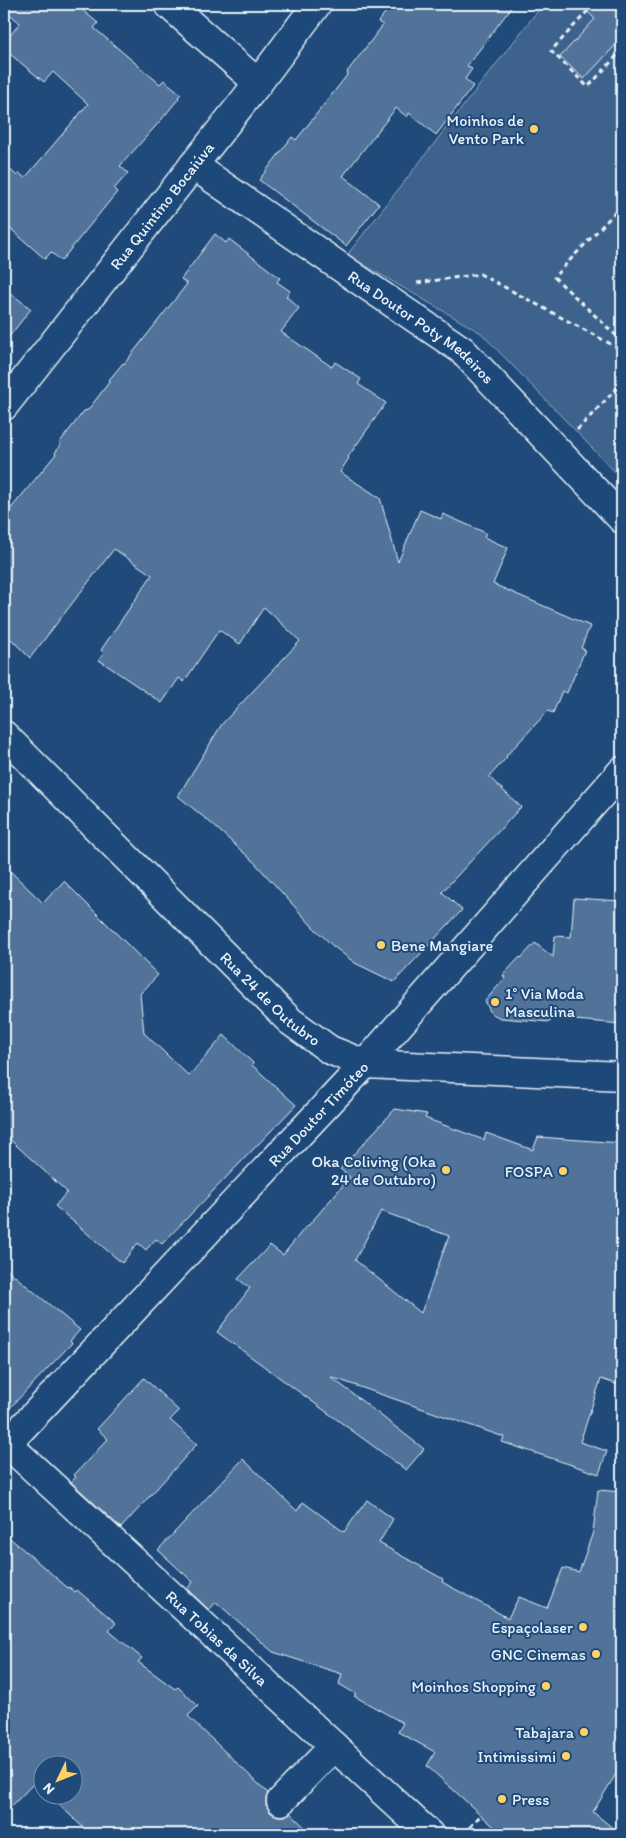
<svg xmlns="http://www.w3.org/2000/svg" width="626" height="1838" viewBox="0 0 626 1838" font-family="Itim,sans-serif">
<style>
.green{fill:#3c628c;stroke:#92aac2}
.building{fill:#517399;stroke:#e8f1f8;fill-rule:evenodd}
.lines{fill:none;stroke-linecap:round;stroke-linejoin:round}
.minor-casing{stroke:#e8f1f8;stroke-width:31}
.major-casing{stroke:#e8f1f8;stroke-width:31}
.path{stroke:#e8f1f8;stroke-width:3;stroke-dasharray:5 4;stroke-linecap:butt}
.minor{stroke:#1f4a7a;stroke-width:28}
.major{stroke:#1f4a7a;stroke-width:28}
.poi-dot{fill:#ffd166;stroke:#1f4a7a;stroke-width:2}
.labels{text-anchor:middle;stroke-width:4;stroke-linejoin:round;paint-order:stroke}
.poi-label{font-size:16px;fill:#e8f1f8;stroke:#1f4a7a;text-anchor:end}
.street-label{font-size:16px;fill:#e8f1f8;stroke:#1f4a7a}
</style>
<rect width="100%" height="100%" fill="#1f4a7a"/>
<filter id="ink" filterUnits="userSpaceOnUse"><feTurbulence type="fractalNoise" baseFrequency=".02" numOctaves="2"/><feDisplacementMap in="SourceGraphic" scale="10" xChannelSelector="R" yChannelSelector="G"/><feConvolveMatrix kernelMatrix="1 2 1 2 8 2 1 2 1" color-interpolation-filters="sRGB"/></filter>
<g filter="url(#ink)">
<polygon class="green" points="543,4 622,4 622,479 481,333 347,255"/>
<g class="building">
<polygon points="4,4 75,4 98,23 94,28 160,84 164,80 181,94 178,97 179,98 162,119 120,166 128,173 114,189 117,192 61,261 51,252 45,259 4,223 4,164 17,176 19,173 25,178 88,104 53,72 44,82 4,49 4,43 20,23 4,9"/>
<polygon points="392,4 514,4 467,66 472,69 465,79 473,86 436,135 409,113 407,117 396,108 343,176 379,204 346,246 259,180 292,137 296,140 348,74 347,72 383,25 378,22"/>
<polygon points="580,4 622,4 622,38 584,79 560,57 595,19"/>
<polygon points="215,234 226,243 229,239 280,278 277,282 290,291 286,296 299,308 281,332 332,367 335,362 361,379 358,384 386,403 348,457 349,458 340,472 380,498 398,562 420,510 441,519 443,514 486,533 484,537 508,548 493,584 590,626 581,648 585,650 567,693 562,691 553,713 548,711 506,756 507,757 489,777 521,807 442,892 462,910 394,982 355,963 333,946 313,927 254,862 212,824 178,796 222,724 300,641 264,607 240,644 219,630 184,682 179,678 162,703 99,660 104,653 101,650 152,575 114,549 30,658 4,632 4,517 56,454 55,453 60,446 60,442 84,411 88,410 110,381 109,380 123,363 124,364 187,284 181,279"/>
<polygon points="4,288 31,309 4,343"/>
<polygon points="4,865 43,903 64,881 158,975 140,994 144,1033 189,1076 224,1035 253,1063 252,1065 296,1105 162,1244 156,1239 146,1250 138,1243 122,1263 55,1206 67,1192 4,1134"/>
<polygon points="574,898 622,901 622,1024 551,1018 550,1022 500,1018 491,1013 485,1001 505,978 503,975 520,957 521,958 535,943 553,957 555,936 571,937"/>
<path d="M395,1109L427,1114L425,1118L484,1140L486,1133L533,1150L538,1137L622,1143V1386L601,1379L580,1442L607,1451L599,1474L502,1442L504,1437L331,1377L424,1449L406,1470L217,1332L250,1288L238,1279L270,1245L283,1255L307,1225L308,1226L350,1177L340,1169ZM381,1211L449,1236L421,1313L355,1260Z"/>
<polygon points="4,1267 80,1330 70,1341 72,1343 4,1414"/>
<polygon points="144,1378 179,1411 170,1420 197,1444 121,1528 71,1482 76,1477 74,1475 108,1439 97,1429"/>
<polygon points="243,1459 297,1511 303,1502 344,1532 367,1500 393,1519 379,1543 443,1579 442,1582 508,1618 519,1597 547,1608 563,1568 579,1572 593,1532 598,1490 622,1492 622,1764 593,1812 620,1834 502,1834 427,1766 435,1752 398,1732 403,1723 354,1696 356,1694 339,1684 342,1674 273,1652 216,1602 209,1610 187,1589 193,1582 158,1550"/>
<polygon points="4,1533 68,1588 69,1587 75,1592 77,1590 116,1623 109,1631 142,1658 138,1662 175,1689 178,1687 198,1706 188,1716 268,1793 266,1798 266,1805 270,1812 278,1816 285,1816 290,1813 312,1834 90,1834 50,1796 72,1796 72,1766 42,1766 42,1789 35,1782 4,1814"/>
</g>
<g class="lines">
<g class="minor-casing">
<g id="minor">
<polyline points="168,4 258,83"/>
<path id="s1" d="M193,165L372,289L462,350L622,519"/>
<path id="s2" d="M4,406L258,83L317,4"/>
<path id="s3" d="M4,1441L429,1834"/>
<polyline points="281,1801 334,1746"/>
</g>
</g>
<g class="major-casing">
<g id="major">
<path id="s4" d="M4,735L290,1021L330,1050L365,1064L622,1076"/>
<path id="s5" d="M4,1447L365,1064L622,771"/>
</g>
</g>
<g class="path">
<polyline points="594,4 551,51 588,87 622,50"/>
<polyline points="622,205 554,277 622,341"/>
<polyline points="417,283 480,274 622,350"/>
<polyline points="577,430 622,383"/>
<polyline points="464,1834 481,1815"/>
</g>
<use href="#minor" class="minor"/>
<use href="#major" class="major"/>
</g>
</g>
<g class="poi-dot">
<circle cx="534" cy="129" r="5"/>
<circle cx="381" cy="945" r="5"/>
<circle cx="495" cy="1002" r="5"/>
<circle cx="446" cy="1170" r="5"/>
<circle cx="563" cy="1171" r="5"/>
<circle cx="583" cy="1627" r="5"/>
<circle cx="596" cy="1654" r="5"/>
<circle cx="546" cy="1686" r="5"/>
<circle cx="584" cy="1732" r="5"/>
<circle cx="566" cy="1756" r="5"/>
<circle cx="502" cy="1799" r="5"/>
</g>
<g class="labels">
<g class="poi-label">
<text x="524" y="126">Moinhos de<tspan x="524" dy="18">Vento Park</tspan></text>
<text x="391" y="951" text-anchor="start">Bene Mangiare</text>
<text x="505" y="999" text-anchor="start">1° Via Moda<tspan x="505" dy="18">Masculina</tspan></text>
<text x="436" y="1167">Oka Coliving (Oka<tspan x="436" dy="18">24 de Outubro)</tspan></text>
<text x="553" y="1177">FOSPA</text>
<text x="573" y="1633">Espaçolaser</text>
<text x="586" y="1660">GNC Cinemas</text>
<text x="536" y="1692">Moinhos Shopping</text>
<text x="574" y="1738">Tabajara</text>
<text x="556" y="1762">Intimissimi</text>
<text x="512" y="1805" text-anchor="start">Press</text>
</g>
<g class="street-label">
<text dy="6" stroke="none"><textPath href="#s2" startOffset="255">Rua Quintino Bocaiúva</textPath></text>
<text dy="6" stroke="none"><textPath href="#s1" startOffset="280">Rua Doutor Poty Medeiros</textPath></text>
<text dy="6" stroke="none"><textPath href="#s4" startOffset="375">Rua 24 de Outubro</textPath></text>
<text dy="6" stroke="none"><textPath href="#s5" startOffset="458">Rua Doutor Timóteo</textPath></text>
<text dy="6" stroke="none"><textPath href="#s3" startOffset="290">Rua Tobias da Silva</textPath></text>
</g>
</g>
<rect width="626" height="1838" fill="none" stroke="#1f4a7a" stroke-width="20"/>
<rect x="10" y="10" width="606" height="1818" fill="none" stroke="#e8f1f8" stroke-width="2" filter="url(#ink)"/>
<g transform="translate(58 1780) rotate(227)"><circle r="24" fill="#1f4a7a" stroke="#6f8dac"/>
<path d="M0-4L9 19L0 12L-9 19Z" fill="#ffd166"/>
<text y="-8" font-size="14" font-weight="bold" text-anchor="middle" fill="#e8f1f8">N</text>
</g>
</svg>
